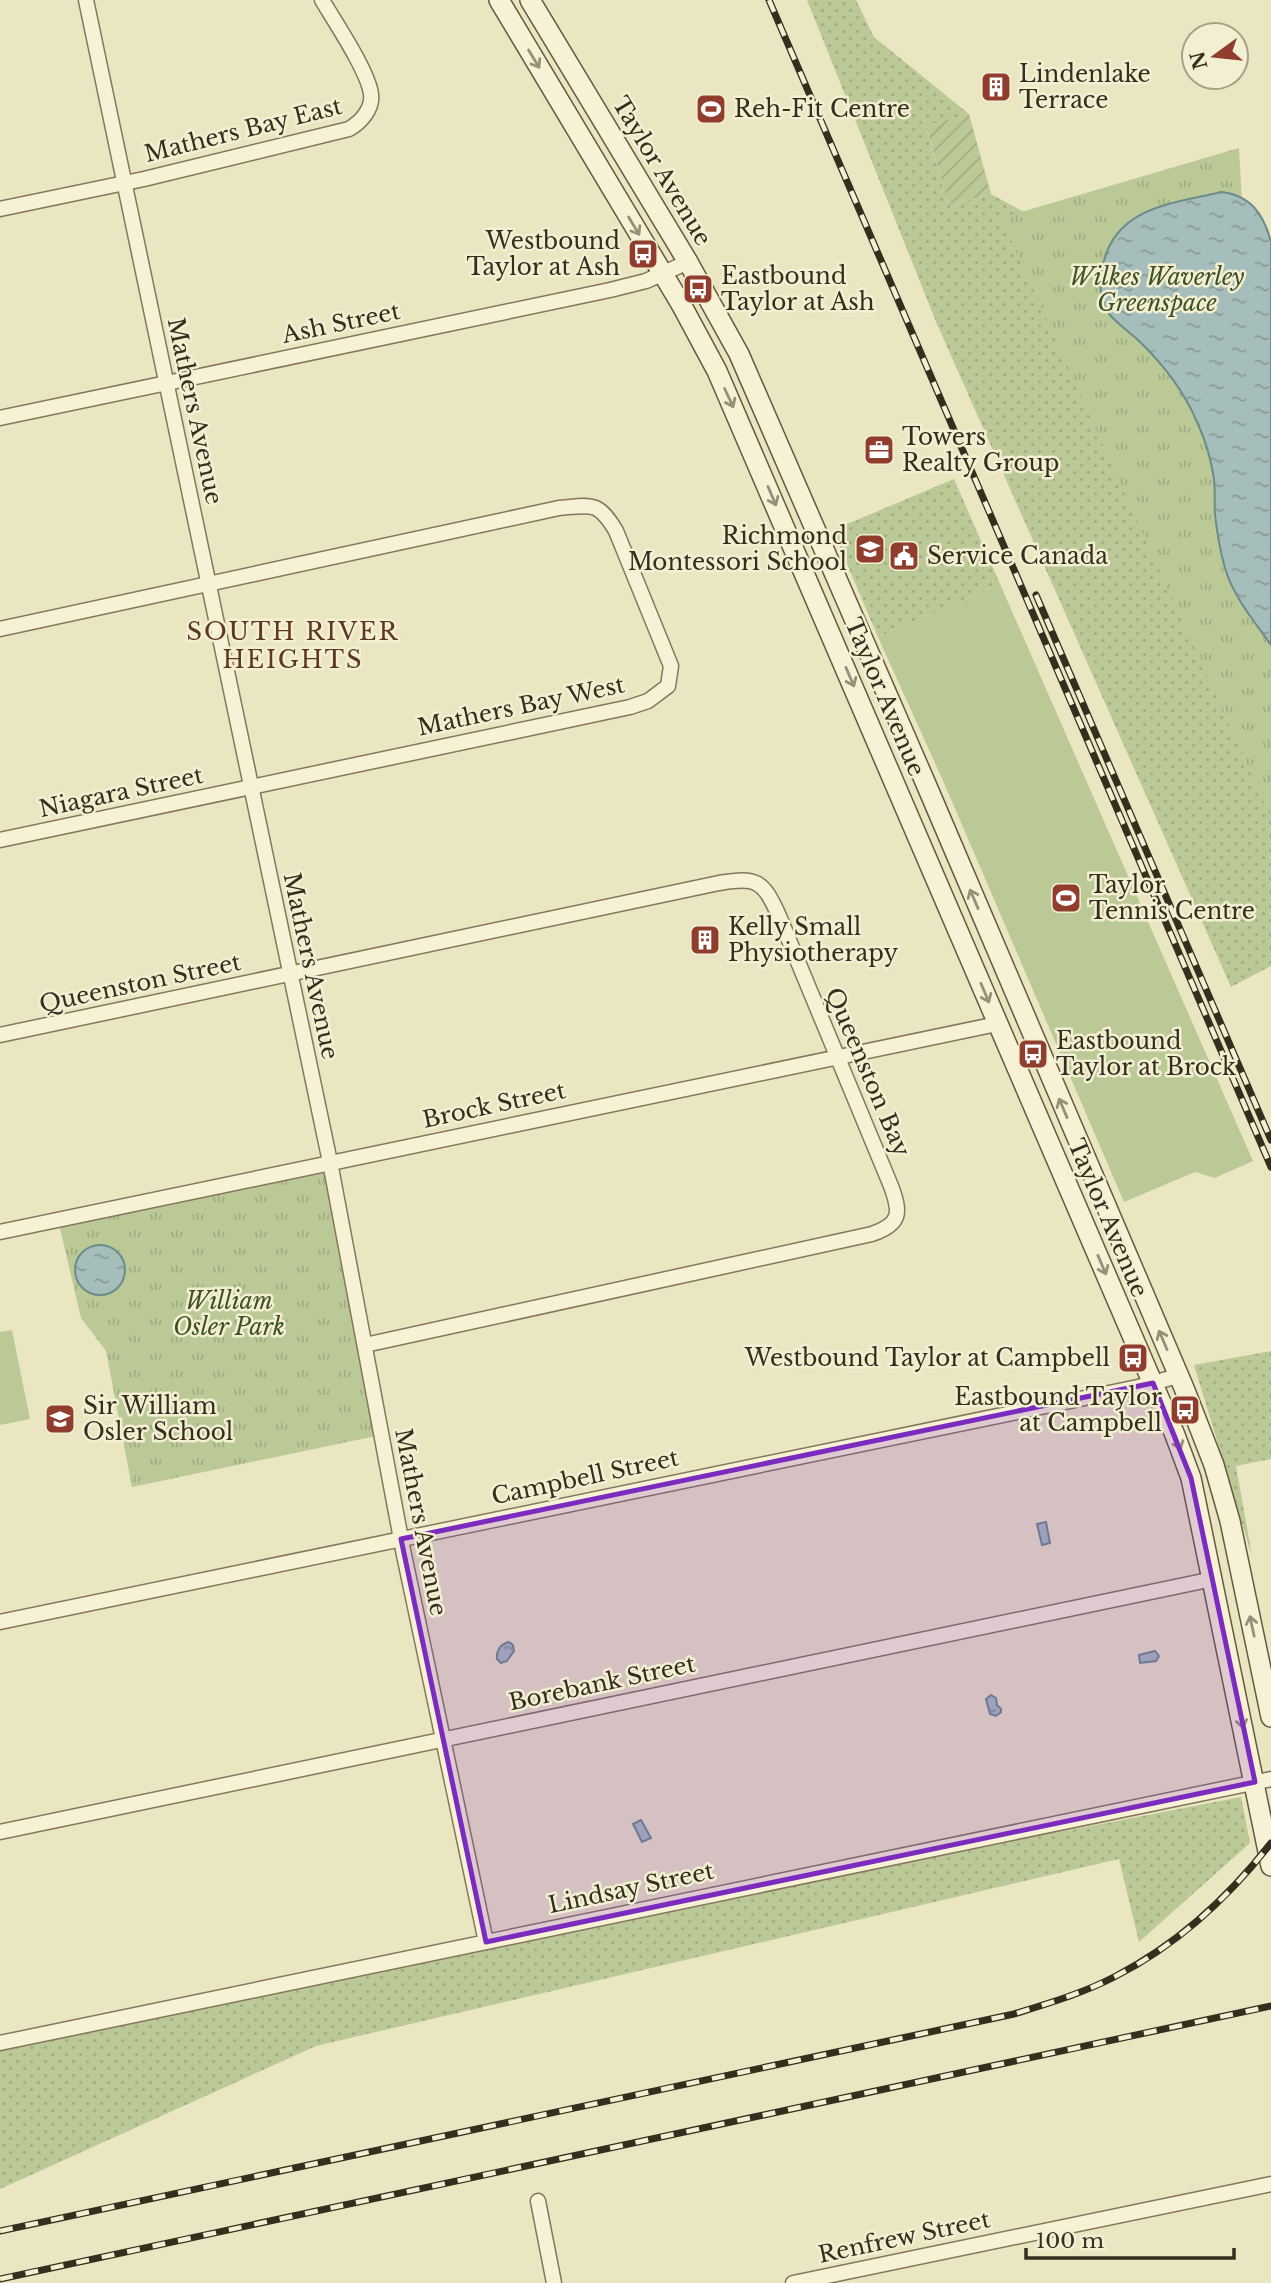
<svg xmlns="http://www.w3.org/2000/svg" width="1271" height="2283" viewBox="0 0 1271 2283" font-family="'Libre Baskerville',serif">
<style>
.grass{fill:url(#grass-dots)}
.park{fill:url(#park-tufts)}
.garden{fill:url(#garden-furrows)}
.pitch{fill:#bbc997}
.water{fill:url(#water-ripples);stroke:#6c8c89;stroke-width:2}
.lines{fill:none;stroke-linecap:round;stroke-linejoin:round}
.street-casing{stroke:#84775b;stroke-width:17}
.secondary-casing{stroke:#66583e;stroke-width:22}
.street{stroke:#f7f2d5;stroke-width:14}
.secondary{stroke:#f7f2d5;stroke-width:19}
.rail-casing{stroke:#352d1e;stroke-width:7}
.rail{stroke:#f3efd2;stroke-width:4.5;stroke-dasharray:13;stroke-linecap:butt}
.oneway{stroke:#96907a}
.marked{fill:#7b2cbf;fill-opacity:0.2;stroke:#7b2cbf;stroke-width:5;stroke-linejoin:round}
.labels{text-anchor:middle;stroke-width:5;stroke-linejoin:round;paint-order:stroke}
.poi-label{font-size:23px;fill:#352d1e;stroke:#f3efd2;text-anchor:start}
.street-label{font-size:23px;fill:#352d1e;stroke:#f3efd2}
.park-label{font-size:23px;font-style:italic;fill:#3f5026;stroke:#f3efd2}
.neighbourhood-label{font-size:24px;letter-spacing:2px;fill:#5f3720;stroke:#f3efd2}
</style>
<defs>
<pattern id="grass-dots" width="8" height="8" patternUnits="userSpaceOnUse" patternTransform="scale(1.75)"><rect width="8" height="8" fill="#bbc997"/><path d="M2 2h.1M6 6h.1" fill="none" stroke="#a1ad82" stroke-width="1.8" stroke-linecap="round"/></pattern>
<pattern id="park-tufts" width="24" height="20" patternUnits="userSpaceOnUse" patternTransform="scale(1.75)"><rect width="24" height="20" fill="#bbc997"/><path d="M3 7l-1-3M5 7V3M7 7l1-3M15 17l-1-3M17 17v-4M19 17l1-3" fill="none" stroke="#a1ad82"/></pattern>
<pattern id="garden-furrows" width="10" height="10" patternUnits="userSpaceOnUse" patternTransform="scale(1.75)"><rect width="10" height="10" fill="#bbc997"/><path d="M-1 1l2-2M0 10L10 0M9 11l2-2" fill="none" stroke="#a1ad82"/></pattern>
<pattern id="water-ripples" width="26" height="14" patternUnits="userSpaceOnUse" patternTransform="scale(1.75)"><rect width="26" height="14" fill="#a5bebb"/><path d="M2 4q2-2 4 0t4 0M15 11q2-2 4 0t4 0" fill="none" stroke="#879b97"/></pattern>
</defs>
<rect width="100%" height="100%" fill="#ebe6c2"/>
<g class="grass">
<polygon points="807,0 856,0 874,37 969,114 926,126 948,205 991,194 1104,256 1271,645 1271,966 1231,987 937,324"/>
<polygon points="954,479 1000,584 878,637 833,531 840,527"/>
<polygon points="1271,1351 1271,1459 1236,1466 1252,1556 1194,1365"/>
<polygon points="1241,1797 1250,1843 1139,1942 1119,1859 316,2046 0,2189 0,2043 486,1942"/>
</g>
<g class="park">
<polygon points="1239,148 1242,203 1271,237 1271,818 1001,218"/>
<polygon points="330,1162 381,1435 132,1487 106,1351 81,1318 58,1220"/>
</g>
<polygon class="garden" points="969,114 991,194 948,205 926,125"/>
<g class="pitch">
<polygon points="1000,584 1253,1161 1215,1178 1195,1172 1124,1202 944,783 878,637"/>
<polygon points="12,1330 30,1419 0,1425 0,1332"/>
</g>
<g class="water">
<path d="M1221,192C1251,195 1264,215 1271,242V645C1254,621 1233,596 1225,568C1220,551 1217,532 1215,515C1214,501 1216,486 1213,473C1210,456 1204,437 1197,422C1184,391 1162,363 1138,340C1129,332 1118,324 1110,315C1100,303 1099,284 1102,270C1112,207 1171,204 1221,192Z"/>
<circle cx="100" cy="1270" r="25"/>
<polygon points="1046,1522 1050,1543 1042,1545 1037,1524"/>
<path d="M509,1642L513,1645L514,1651L507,1661L501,1663L497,1659C496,1651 500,1644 509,1642Z"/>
<polygon points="1155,1651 1159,1656 1156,1661 1140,1663 1139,1655"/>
<polygon points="991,1695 996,1698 997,1705 1001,1709 1001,1712 996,1716 990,1714 986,1699"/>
<polygon points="641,1820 651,1838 642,1842 633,1824"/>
</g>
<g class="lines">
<g class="street-casing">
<g id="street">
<polyline points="86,0 330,1162 404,1555 486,1942"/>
<path d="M0,209L144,179L349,129C361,122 373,109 371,94C368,71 335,22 322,0"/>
<polyline points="0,418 610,290 646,281 688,262"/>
<path d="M0,629L559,508C592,505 598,501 616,531L671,666L668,686L648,701L630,707L0,840"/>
<path d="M0,1035L719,883C757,877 763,880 779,916L891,1186C901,1213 901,1224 872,1234L365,1345"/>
<polyline points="0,1232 997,1024"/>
<polyline points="0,1622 1138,1387 1178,1376"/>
<polyline points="0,1832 1213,1579"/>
<polyline points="0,2043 1271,1779"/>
<polyline points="538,2201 554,2283"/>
<polyline points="793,2283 1271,2184"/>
</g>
</g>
<g class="secondary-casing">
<g id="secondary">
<polyline points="499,0 681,304 717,371 1175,1435 1191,1478 1271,1866"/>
<polyline points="530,0 688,262 739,354 926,784 1184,1388 1214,1465 1230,1521 1271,1717"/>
</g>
</g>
<use href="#street" class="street"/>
<use href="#secondary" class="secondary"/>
<g class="rail-casing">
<g id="rail">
<polyline points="769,0 1271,1167"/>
<polyline points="1036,595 1271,1140"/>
<path d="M0,2231L1014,2014C1049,2003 1084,1993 1116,1976C1178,1944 1228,1898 1271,1843"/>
<polyline points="0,2279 1271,2006"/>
</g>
</g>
<use href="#rail" class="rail"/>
</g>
<defs><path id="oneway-shaft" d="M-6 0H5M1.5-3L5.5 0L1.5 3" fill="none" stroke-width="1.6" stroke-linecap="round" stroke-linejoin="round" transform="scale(1.75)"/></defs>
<g class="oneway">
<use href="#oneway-shaft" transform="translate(534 59) rotate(59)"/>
<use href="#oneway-shaft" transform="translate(634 226) rotate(59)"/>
<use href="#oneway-shaft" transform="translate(729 398) rotate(65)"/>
<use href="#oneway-shaft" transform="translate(772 496) rotate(67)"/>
<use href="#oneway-shaft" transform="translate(850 677) rotate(67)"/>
<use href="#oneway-shaft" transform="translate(974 899) rotate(-113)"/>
<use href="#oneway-shaft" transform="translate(985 993) rotate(67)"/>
<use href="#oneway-shaft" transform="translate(1063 1108) rotate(-113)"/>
<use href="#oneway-shaft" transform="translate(1102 1265) rotate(67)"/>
<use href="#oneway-shaft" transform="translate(1163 1340) rotate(-113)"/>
<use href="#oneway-shaft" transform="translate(1177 1440) rotate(69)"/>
<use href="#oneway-shaft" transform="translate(1252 1626) rotate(-102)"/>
<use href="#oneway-shaft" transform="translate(1241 1718) rotate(79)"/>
</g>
<path class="marked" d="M1153,1383L1191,1478L1255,1782L486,1942L401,1539Z"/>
<defs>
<g id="building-square" transform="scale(1.575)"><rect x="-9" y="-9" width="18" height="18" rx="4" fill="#903d2e" stroke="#f3efd2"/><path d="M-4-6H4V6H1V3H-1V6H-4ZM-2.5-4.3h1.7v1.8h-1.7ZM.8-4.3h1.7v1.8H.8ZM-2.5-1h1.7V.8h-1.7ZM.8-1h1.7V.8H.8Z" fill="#fff"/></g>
<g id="stadium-square" transform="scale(1.575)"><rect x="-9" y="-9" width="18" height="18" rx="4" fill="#903d2e" stroke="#f3efd2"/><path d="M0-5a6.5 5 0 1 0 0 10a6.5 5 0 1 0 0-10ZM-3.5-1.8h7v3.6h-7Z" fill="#fff"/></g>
<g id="bus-square" transform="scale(1.575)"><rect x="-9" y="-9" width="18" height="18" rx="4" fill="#903d2e" stroke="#f3efd2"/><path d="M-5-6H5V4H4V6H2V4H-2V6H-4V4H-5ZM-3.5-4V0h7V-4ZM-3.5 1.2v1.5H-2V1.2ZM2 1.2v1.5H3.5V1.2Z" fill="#fff"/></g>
<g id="office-square" transform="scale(1.575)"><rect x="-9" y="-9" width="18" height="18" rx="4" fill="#903d2e" stroke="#f3efd2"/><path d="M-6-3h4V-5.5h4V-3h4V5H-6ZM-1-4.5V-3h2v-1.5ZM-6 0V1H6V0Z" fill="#fff"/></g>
<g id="school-square" transform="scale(1.575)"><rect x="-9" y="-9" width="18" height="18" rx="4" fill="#903d2e" stroke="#f3efd2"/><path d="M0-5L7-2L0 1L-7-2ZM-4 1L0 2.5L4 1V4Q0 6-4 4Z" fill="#fff"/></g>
<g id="civic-square" transform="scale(1.575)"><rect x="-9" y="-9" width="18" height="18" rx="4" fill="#903d2e" stroke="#f3efd2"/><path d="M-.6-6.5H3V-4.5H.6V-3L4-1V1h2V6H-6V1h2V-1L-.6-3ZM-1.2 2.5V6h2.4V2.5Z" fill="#fff"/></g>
</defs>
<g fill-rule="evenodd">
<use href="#building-square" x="996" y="87"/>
<use href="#stadium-square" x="711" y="109"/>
<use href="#bus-square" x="643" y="254"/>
<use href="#bus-square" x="698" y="289"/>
<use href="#office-square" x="879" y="450"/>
<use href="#school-square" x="870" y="549"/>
<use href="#civic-square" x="904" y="556"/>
<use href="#stadium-square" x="1066" y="898"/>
<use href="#building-square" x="705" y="940"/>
<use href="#bus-square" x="1033" y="1054"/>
<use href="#bus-square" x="1133" y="1358"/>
<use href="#bus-square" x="1185" y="1410"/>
<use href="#school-square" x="60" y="1419"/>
</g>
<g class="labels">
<g class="poi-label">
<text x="1019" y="82">Lindenlake<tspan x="1019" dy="26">Terrace</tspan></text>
<text x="734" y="117">Reh-Fit Centre</text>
<text x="620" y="249" text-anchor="end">Westbound<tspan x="620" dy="26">Taylor at Ash</tspan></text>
<text x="721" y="284">Eastbound<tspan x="721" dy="26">Taylor at Ash</tspan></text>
<text x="902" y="445">Towers<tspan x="902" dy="26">Realty Group</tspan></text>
<text x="847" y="544" text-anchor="end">Richmond<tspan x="847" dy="26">Montessori School</tspan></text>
<text x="927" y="564">Service Canada</text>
<text x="1089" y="893">Taylor<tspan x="1089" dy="26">Tennis Centre</tspan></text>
<text x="728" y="935">Kelly Small<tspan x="728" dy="26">Physiotherapy</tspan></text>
<text x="1056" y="1049">Eastbound<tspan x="1056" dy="26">Taylor at Brock</tspan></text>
<text x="1110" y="1366" text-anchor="end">Westbound Taylor at Campbell</text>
<text x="1162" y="1405" text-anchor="end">Eastbound Taylor<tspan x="1162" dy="26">at Campbell</tspan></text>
<text x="83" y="1414">Sir William<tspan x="83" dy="26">Osler School</tspan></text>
</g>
<g class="street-label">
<text transform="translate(243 130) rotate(-14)" y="8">Mathers Bay East</text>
<text transform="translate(662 171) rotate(59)" y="8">Taylor Avenue</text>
<text transform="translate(341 323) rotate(-12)" y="8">Ash Street</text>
<text transform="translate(195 411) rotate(78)" y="8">Mathers Avenue</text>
<text transform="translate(885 697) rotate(67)" y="8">Taylor Avenue</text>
<text transform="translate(521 706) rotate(-12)" y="8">Mathers Bay West</text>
<text transform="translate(121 792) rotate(-12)" y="8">Niagara Street</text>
<text transform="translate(311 966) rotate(78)" y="8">Mathers Avenue</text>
<text transform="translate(140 983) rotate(-12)" y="8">Queenston Street</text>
<text transform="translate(868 1072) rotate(67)" y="8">Queenston Bay</text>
<text transform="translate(494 1105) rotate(-12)" y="8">Brock Street</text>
<text transform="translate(1108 1218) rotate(67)" y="8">Taylor Avenue</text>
<text transform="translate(585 1477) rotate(-12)" y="8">Campbell Street</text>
<text transform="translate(421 1522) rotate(79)" y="8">Mathers Avenue</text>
<text transform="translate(602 1683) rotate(-12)" y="8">Borebank Street</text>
<text transform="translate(631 1888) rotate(-12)" y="8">Lindsay Street</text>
<text transform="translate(904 2237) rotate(-12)" y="8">Renfrew Street</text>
</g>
<g class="park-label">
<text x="1157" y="285">Wilkes Waverley<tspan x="1157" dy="26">Greenspace</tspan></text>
<text x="229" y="1309">William<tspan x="229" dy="26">Osler Park</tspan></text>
</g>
<g class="neighbourhood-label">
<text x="293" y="640">SOUTH RIVER<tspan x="293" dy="28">HEIGHTS</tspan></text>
</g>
</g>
<g transform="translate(1215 56) rotate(255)"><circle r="33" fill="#f3efd2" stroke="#a7a18a" stroke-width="2"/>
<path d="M0-5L12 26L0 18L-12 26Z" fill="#903d2e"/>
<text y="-10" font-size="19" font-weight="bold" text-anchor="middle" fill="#352d1e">N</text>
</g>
<path d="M1026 2248v10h208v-10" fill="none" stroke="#352d1e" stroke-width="3.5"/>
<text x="1036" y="2248" font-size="21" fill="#352d1e" stroke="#f3efd2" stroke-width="5" paint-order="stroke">100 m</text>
</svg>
